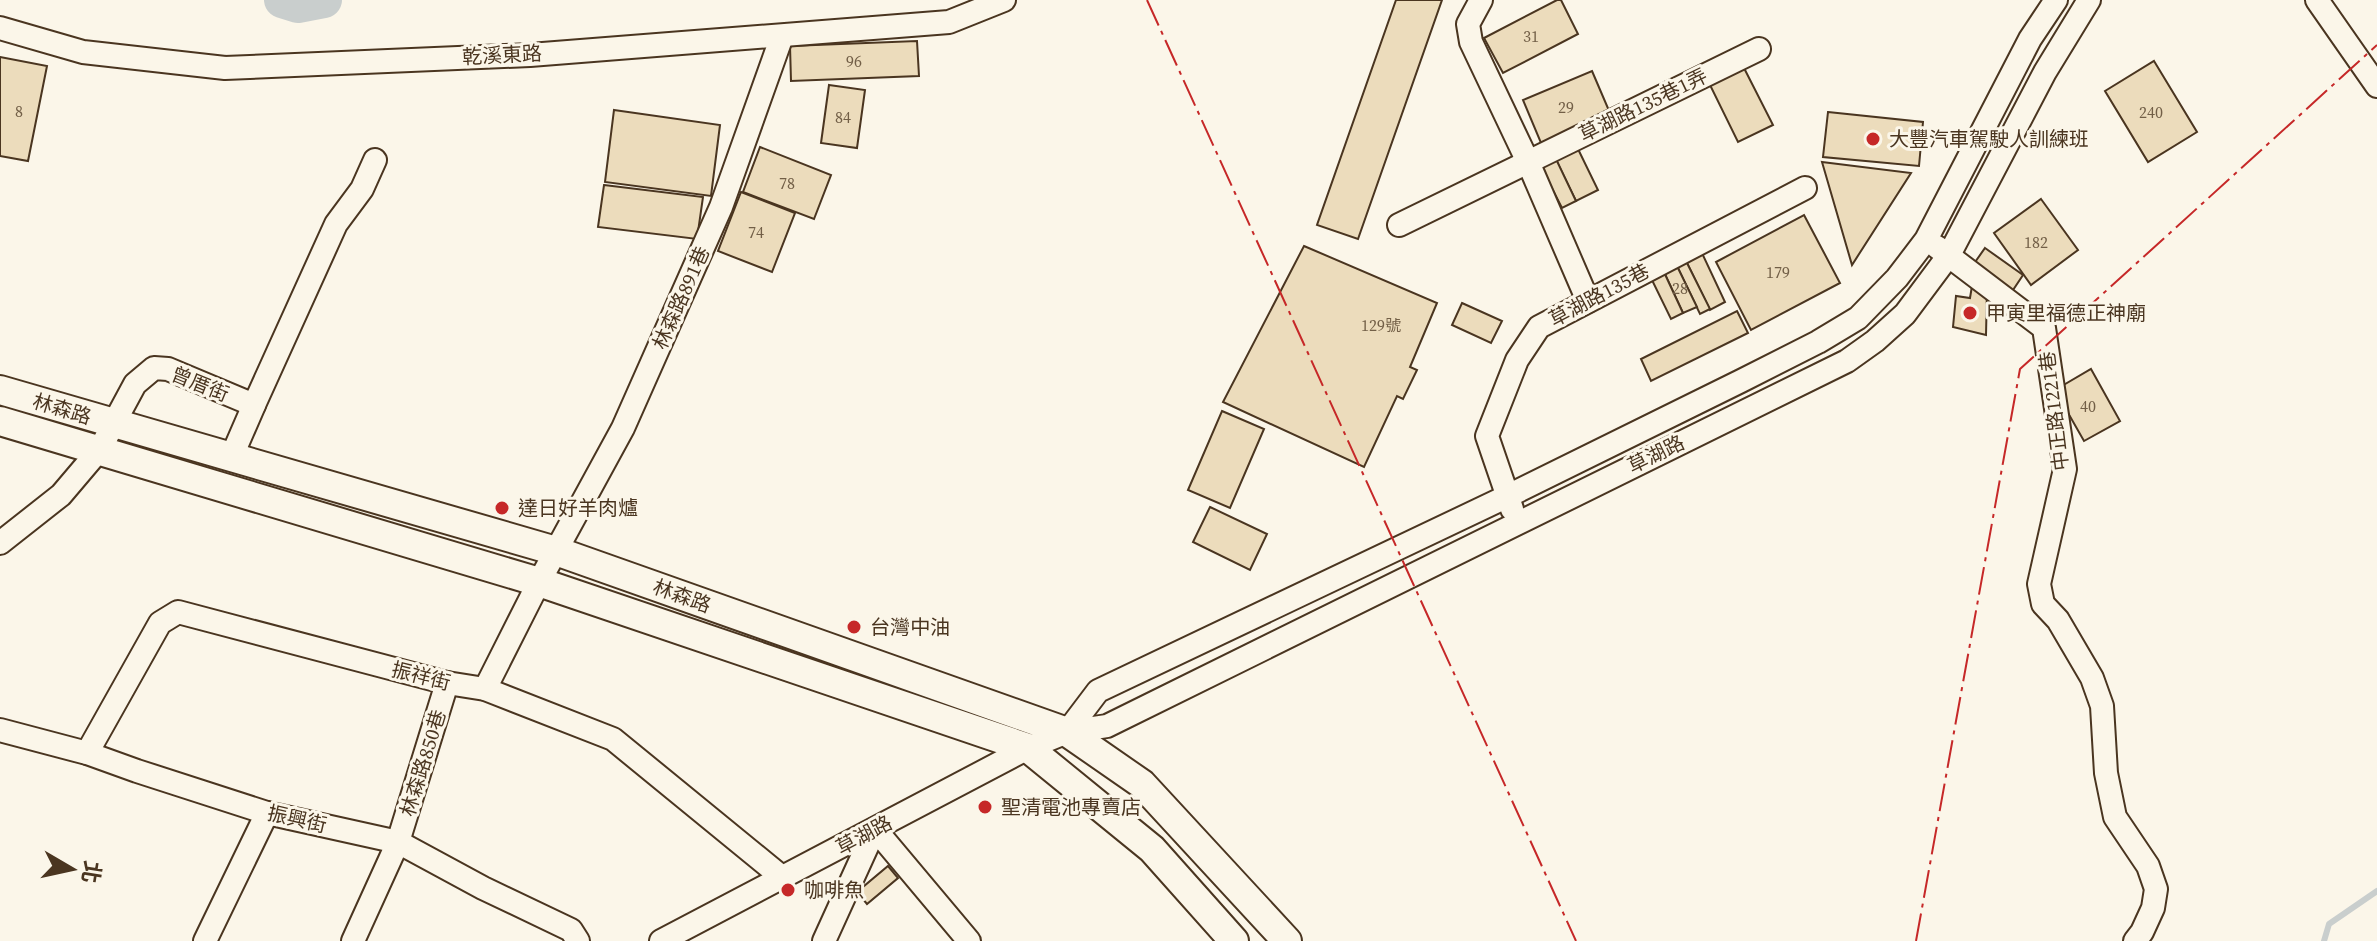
<svg xmlns="http://www.w3.org/2000/svg" width="2377" height="941" viewBox="0 0 2377 941" font-family="'Source Serif 4','Noto Sans TC',serif">
<style>
.lines{fill:none;stroke-linecap:round;stroke-linejoin:round}
.stream{stroke:#c9cecd;stroke-width:6}
.river{stroke:#c9cecd;stroke-width:36}
.building{fill:#ecdcbc;stroke:#4a3520;stroke-width:2}
.minor-casing{stroke:#4a3520;stroke-width:26}
.major-casing{stroke:#4a3520;stroke-width:32}
.minor{stroke:#fbf6e9;stroke-width:22}
.major{stroke:#fbf6e9;stroke-width:28}
.power{stroke:#c62828;stroke-width:2;stroke-dasharray:28 6 4 6;stroke-linecap:butt}
.poi-dot{fill:#c62828;stroke:#fbf6e9;stroke-width:3}
.labels{text-anchor:middle;stroke-width:6;stroke-linejoin:round;paint-order:stroke}
.number-label{font-size:16px;fill:#725f47}
.street-label{font-size:20px;fill:#4a3520;stroke:#fbf6e9}
.poi-label{font-size:20px;fill:#4a3520;stroke:#fbf6e9;text-anchor:start}
</style>
<rect width="100%" height="100%" fill="#fbf6e9"/>
<g class="lines">
<polyline class="stream" points="2324,941 2329,924 2377,891"/>
<polyline class="river" points="282,0 298,5 324,0"/>
</g>
<g class="building">
<polygon points="1396,0 1442,0 1358,239 1317,225"/>
<polygon points="1557,0 1561,0 1578,34 1503,73 1484,38"/>
<polygon points="917,41 919,76 791,81 790,46"/>
<polygon points="0,57 47,66 28,161 0,156"/>
<polygon points="2154,61 2197,132 2148,162 2105,91"/>
<polygon points="1744,68 1773,125 1738,142 1710,85"/>
<polygon points="1592,71 1610,113 1541,143 1523,100"/>
<polygon points="829,85 865,90 857,148 821,143"/>
<polygon points="614,110 720,125 711,196 605,182"/>
<polygon points="1828,112 1923,122 1919,166 1823,157"/>
<polygon points="760,147 831,175 814,219 743,192"/>
<polygon points="1578,149 1598,190 1576,201 1556,160"/>
<polygon points="1556,159 1576,201 1562,208 1541,167"/>
<polygon points="1822,162 1911,173 1852,265"/>
<polygon points="604,185 703,197 697,239 598,227"/>
<polygon points="741,192 795,213 772,272 718,251"/>
<polygon points="2041,199 2078,250 2031,285 1994,233"/>
<polygon points="1804,215 1840,283 1751,330 1716,262"/>
<polygon points="1304,246 1437,303 1410,367 1417,370 1403,399 1397,396 1364,467 1223,402"/>
<polygon points="1985,248 2023,275 2011,293 1973,265"/>
<polygon points="1701,251 1725,302 1710,310 1685,259"/>
<polygon points="1685,259 1710,309 1700,314 1676,264"/>
<polygon points="1676,264 1697,307 1683,313 1663,270"/>
<polygon points="1663,270 1683,313 1671,319 1650,276"/>
<polygon points="1972,286 1987,289 1986,335 1953,327 1956,296 1970,298"/>
<polygon points="1462,303 1502,321 1491,343 1452,325"/>
<polygon points="1737,311 1748,333 1651,381 1641,359"/>
<polygon points="2091,369 2120,421 2084,441 2055,390"/>
<polygon points="1222,411 1264,429 1230,508 1188,490"/>
<polygon points="1210,507 1267,534 1250,570 1193,542"/>
<polygon points="888,866 898,878 867,904 857,892"/>
</g>
<g class="lines">
<g class="minor-casing">
<g id="minor">
<polyline points="1481,0 1468,24 1471,42 1528,162 1588,301"/>
<polyline points="2317,0 2377,86"/>
<polyline points="0,28 83,52 225,68 530,55 949,22 1004,0"/>
<polyline points="1399,225 1759,49"/>
<polyline points="1937,247 2044,328 2065,469 2039,584 2043,604 2058,620 2092,678 2102,706 2106,773 2115,817 2148,866 2156,889 2153,908 2142,932 2135,941"/>
<polyline points="231,458 254,405"/>
<polyline points="1512,509 1487,436 1517,360 1539,327 1805,188"/>
<polyline points="0,543 61,495 100,449 135,384 154,368 168,369 254,405 336,224 362,189 375,160"/>
<polyline points="485,689 539,582 623,428 721,207 782,36"/>
<polyline points="0,730 87,753 137,771 267,813 398,842 483,888 571,930 578,941"/>
<polyline points="1067,732 1098,691 1508,496 1741,381 1818,342 1858,318 1897,278 1926,240 2030,39 2056,0"/>
<polyline points="87,753 160,623 178,612 447,683 485,689 613,739 783,878"/>
<polyline points="205,941 267,813"/>
<polyline points="353,941 398,842 447,683"/>
<polyline points="661,941 1028,748 1067,732 1107,726 1847,361 1875,341 1905,314 1949,255 2045,72 2089,0"/>
<polyline points="824,941 875,829 969,941"/>
</g>
</g>
<g class="major-casing">
<g id="major">
<polyline points="0,390 556,551 1067,732 1142,784 1287,941"/>
<polyline points="0,421 539,582 1028,748 1152,849 1234,941"/>
</g>
</g>
<use href="#minor" class="minor"/>
<use href="#major" class="major"/>
<g class="power">
<polyline points="1147,0 1576,941"/>
<polyline points="1916,941 2020,369 2377,45"/>
</g>
</g>
<g class="poi-dot">
<circle cx="1873" cy="139" r="8"/>
<circle cx="1970" cy="313" r="8"/>
<circle cx="502" cy="508" r="8"/>
<circle cx="854" cy="627" r="8"/>
<circle cx="985" cy="807" r="8"/>
<circle cx="788" cy="890" r="8"/>
</g>
<g class="labels">
<g class="number-label">
<text x="1531" y="42">31</text>
<text x="854" y="67">96</text>
<text x="1566" y="113">29</text>
<text x="19" y="117">8</text>
<text x="2151" y="118">240</text>
<text x="843" y="123">84</text>
<text x="787" y="189">78</text>
<text x="756" y="238">74</text>
<text x="2036" y="248">182</text>
<text x="1778" y="278">179</text>
<text x="1680" y="294">28</text>
<text x="1381" y="331">129號</text>
<text x="2088" y="412">40</text>
</g>
<g class="street-label">
<text transform="translate(502 55) rotate(-3)" y="7">乾溪東路</text>
<text transform="translate(1643 105) rotate(-26)" y="7">草湖路135巷1弄</text>
<text transform="translate(1599 295) rotate(-28)" y="7">草湖路135巷</text>
<text transform="translate(681 298) rotate(-66)" y="7">林森路891巷</text>
<text transform="translate(200 384) rotate(22)" y="7">曾厝街</text>
<text transform="translate(62 409) rotate(17)" y="7">林森路</text>
<text transform="translate(2054 411) rotate(-97)" y="7">中正路1221巷</text>
<text transform="translate(1656 454) rotate(-26)" y="7">草湖路</text>
<text transform="translate(682 596) rotate(20)" y="7">林森路</text>
<text transform="translate(421 676) rotate(14)" y="7">振祥街</text>
<text transform="translate(423 763) rotate(-73)" y="7">林森路850巷</text>
<text transform="translate(297 819) rotate(13)" y="7">振興街</text>
<text transform="translate(864 835) rotate(-28)" y="7">草湖路</text>
</g>
<g class="poi-label">
<text x="1889" y="146">大豐汽車駕駛人訓練班</text>
<text x="1986" y="320">甲寅里福德正神廟</text>
<text x="518" y="515">達日好羊肉爐</text>
<text x="870" y="634">台灣中油</text>
<text x="1001" y="814">聖清電池專賣店</text>
<text x="804" y="897">咖啡魚</text>
</g>
</g>
<g transform="translate(72 869) rotate(99)" stroke="#fbf6e9" stroke-width="6" paint-order="stroke">
<path d="M0-6L14 30L0 20L-14 30Z" fill="#4a3520"/>
<text y="-12" font-size="22" font-weight="bold" text-anchor="middle" fill="#4a3520">北</text>
</g>
</svg>
